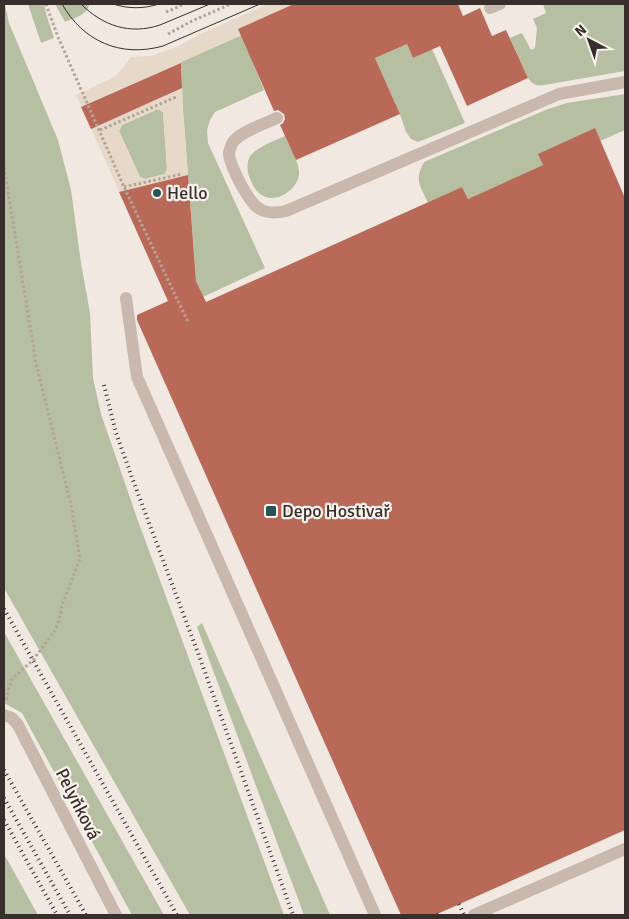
<svg xmlns="http://www.w3.org/2000/svg" width="629" height="919" viewBox="0 0 629 919" font-family="Signika,sans-serif">
<style>
.green{fill:#b7bfa2}
.plaza{fill:#e7d9ca;fill-rule:evenodd}
.building{fill:#b96957}
.lines{fill:none;stroke-linecap:round;stroke-linejoin:round}
.path{stroke:#b4a398;stroke-width:3;stroke-dasharray:2.5 2.5;stroke-linecap:butt}
.minor{stroke:#c8b8ae;stroke-width:12}
.tram{stroke:#382f2c;stroke-width:1}
.rail{stroke:#382f2c;stroke-width:4;stroke-dasharray:1 4;stroke-linecap:butt}
.poi-dot{fill:#255555;stroke:#f9f3ed;stroke-width:2}
.labels{text-anchor:middle;stroke-width:4.5;stroke-linejoin:round;paint-order:stroke}
.poi-label{font-size:18px;fill:#382f2c;stroke:#f9f3ed;text-anchor:start}
.street-label{font-size:18px;fill:#382f2c;stroke:#f9f3ed}
</style>
<rect width="100%" height="100%" fill="#f1e9e1"/>
<g class="green">
<polygon points="4,4 5,4 9,23 58,140 71,190 81,263 90,313 93,378 101,414 138,521 284,915 190,915 4,588"/>
<polygon points="28,4 44,4 47,17 54,38 41,43"/>
<path d="M55,4H89C88,15 74,18 65,22Z"/>
<polygon points="312,4 369,4 372,11 251,58 264,90 215,112 210,120 207,130 208,143 265,268 203,297 196,281 183,110 181,62"/>
<path d="M543,4H625V71L544,85C536,86 533,85 528,78L510,38L522,33L531,50L535,48L537,28L533,19L546,13Z"/>
<polygon points="407,44 413,58 432,49 465,123 418,142 411,139 406,132 400,114 375,58"/>
<path d="M625,94V130L600,141L594,129L539,154L543,165L468,199L462,187L428,203C420,185 414,181 424,162L548,109L567,103Z"/>
<polygon points="158,109 163,112 167,168 165,174 145,179 140,177 119,131 122,125"/>
<path d="M285,136C290,147 298,160 299,172C300,187 280,202 266,197C256,194 251,183 248,173C247,167 247,160 251,155C259,146 274,141 285,136Z"/>
<polygon points="202,623 330,915 304,915 197,627"/>
<polygon points="4,632 164,915 132,915 22,713 4,703"/>
<polygon points="4,854 38,915 4,915"/>
</g>
<path class="plaza" d="M268,4H312L181,62L183,110L196,281L210,312L179,326L76,95L116,76L131,57L150,56L177,47L200,34ZM161,72L163,97L115,118L105,97ZM158,109L163,112L167,168L165,174L146,179L140,177L119,131L122,125Z"/>
<g class="building">
<polygon points="294,4 458,4 463,16 480,8 492,36 506,30 528,78 467,106 440,46 413,58 407,44 375,58 400,114 296,160 280,125 283,123 285,119 284,114 278,110 274,111 238,29"/>
<polygon points="181,63 182,88 91,129 81,107"/>
<polygon points="595,128 625,198 625,830 435,915 401,915 137,320 137,315 168,301 119,192 188,175 196,281 206,302 462,187 468,199 543,165 538,154"/>
</g>
<g class="lines">
<g class="path">
<polyline points="46,4 58,37 124,187 188,322"/>
<polyline points="166,12 174,9 183,4"/>
<polyline points="168,34 192,21 231,4"/>
<polyline points="100,130 176,97"/>
<polyline points="4,167 36,363 71,505 80,559 63,602 59,621 54,632 33,660 12,679 8,690 6,702"/>
<polyline points="124,187 182,174"/>
</g>
<g class="minor">
<polyline points="490,8 500,4"/>
<path d="M277,118C266,123 240,132 233,142C231,145 230,149 229,153C229,164 249,204 260,209C268,214 277,213 286,211L559,94L625,82"/>
<polyline points="126,298 137,377 375,915"/>
<polyline points="4,715 12,718 18,725 116,915"/>
<polyline points="474,915 625,849"/>
</g>
<g class="tram">
<path d="M62,4C83,41 120,58 163,46L260,4"/>
<path d="M81,4C103,26 130,35 160,25L210,4"/>
<path d="M113,4C128,9 144,9 159,4"/>
</g>
<g class="rail">
<polyline points="104,385 116,433 131,475 198,653 293,915"/>
<polyline points="4,609 177,915"/>
<polyline points="4,770 86,915"/>
<polyline points="4,798 70,915"/>
<polyline points="4,820 57,915"/>
<polyline points="459,904 464,915"/>
<polyline points="436,914 437,915"/>
</g>
</g>
<g class="poi-dot">
<circle cx="157" cy="193" r="5"/>
<rect x="265" y="505" width="12" height="12" rx="2.5"/>
</g>
<g class="labels">
<g class="poi-label">
<text x="167" y="199">Hello</text>
<text x="282" y="517">Depo Hostivař</text>
</g>
<g class="street-label">
<text transform="translate(78 804) rotate(63)" y="6">Pelyňková</text>
</g>
</g>
<rect width="629" height="919" fill="none" stroke="#382f2c" stroke-width="10"/>
<g transform="translate(589 40) rotate(319)" stroke="#f9f3ed" stroke-width="4" paint-order="stroke">
<path d="M0-4L9 19L0 12L-9 19Z" fill="#382f2c"/>
<text y="-8" font-size="14" font-weight="bold" text-anchor="middle" fill="#382f2c">N</text>
</g>
</svg>
